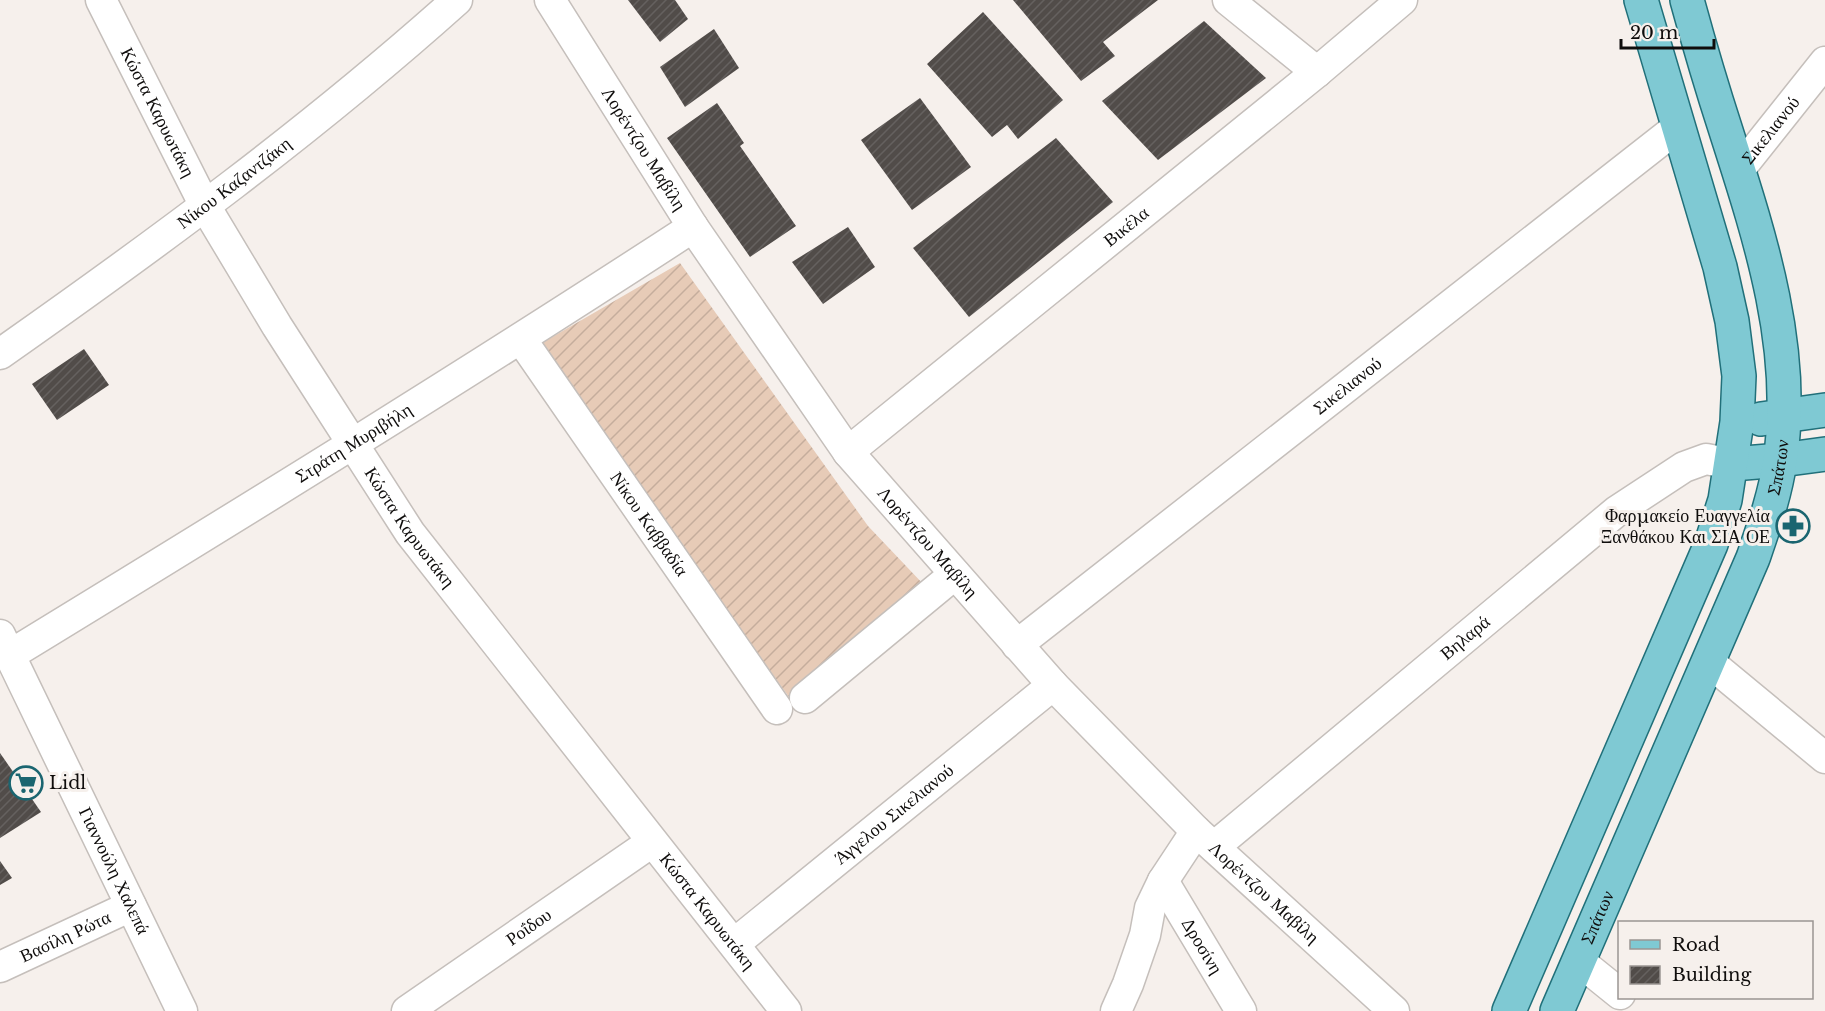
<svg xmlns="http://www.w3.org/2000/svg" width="1825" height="1011" viewBox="0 0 1825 1011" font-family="'Libre Baskerville',serif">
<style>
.garden{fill:url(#garden-furrows)}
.building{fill:url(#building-hatch)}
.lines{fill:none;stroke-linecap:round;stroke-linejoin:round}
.minor-casing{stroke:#c5bfbb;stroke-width:33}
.major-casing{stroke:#21707a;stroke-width:36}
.minor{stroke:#fff;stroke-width:30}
.major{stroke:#7fc9d3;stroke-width:33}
.labels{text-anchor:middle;stroke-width:6;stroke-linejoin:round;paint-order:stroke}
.street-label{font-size:18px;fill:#0f0d0c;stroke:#f6f0ec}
.poi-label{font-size:18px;fill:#0f0d0c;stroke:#f6f0ec;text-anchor:end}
</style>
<defs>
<pattern id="garden-furrows" width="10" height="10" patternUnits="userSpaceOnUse" patternTransform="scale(1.5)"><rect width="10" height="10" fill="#e7cbb7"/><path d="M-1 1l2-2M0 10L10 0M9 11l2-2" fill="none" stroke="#c5ad9c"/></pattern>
<pattern id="building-hatch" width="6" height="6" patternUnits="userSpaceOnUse" patternTransform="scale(1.5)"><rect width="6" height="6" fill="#514c49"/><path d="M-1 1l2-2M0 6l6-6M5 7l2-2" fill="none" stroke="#65615f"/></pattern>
</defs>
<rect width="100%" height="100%" fill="#f6f0ec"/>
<polygon class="garden" points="680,263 868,526 925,586 789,697 535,347"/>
<g class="building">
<polygon points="628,0 675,0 688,19 660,42"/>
<polygon points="1013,0 1158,0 1103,42 1115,56 1081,81"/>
<polygon points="983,12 1063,100 1018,139 1007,125 992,137 927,64"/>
<polygon points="1204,21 1266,78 1158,160 1102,101"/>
<polygon points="714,29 739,68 685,107 660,67"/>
<polygon points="920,98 971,167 912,210 861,140"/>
<polygon points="717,103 744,143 740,146 796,226 750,257 667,138"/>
<polygon points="1056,138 1113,202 969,317 913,248"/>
<polygon points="848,227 875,267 823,304 792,262"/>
<polygon points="84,349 109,385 57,420 32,384"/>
<polygon points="0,753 41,812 0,838"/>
<polygon points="0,861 12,878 0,885"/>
</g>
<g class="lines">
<g class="minor-casing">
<g id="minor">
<path id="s1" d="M101,0L205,206L277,326L410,533L786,1011"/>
<path id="s2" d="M550,0L693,227L848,452L1053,685L1196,831L1394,1011"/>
<polyline points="1228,0 1317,72"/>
<path id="s3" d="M1739,170L1825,62"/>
<path id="s4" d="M521,339L777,709"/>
<path id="s5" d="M0,354C158,243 313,129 457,0"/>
<path id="s6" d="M848,452L1317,72L1402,0"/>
<path id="s7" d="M0,635L182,1011"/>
<path id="s8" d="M1017,645L1678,127"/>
<path id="s9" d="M10,655C239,515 468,374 693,227"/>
<polyline points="1709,662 1825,758"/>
<polyline points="805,698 955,574"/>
<path id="s10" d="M1214,847L1617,511L1684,467L1706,459L1732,464"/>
<path id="s11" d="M1163,881L1241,1011"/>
<path id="s12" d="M734,944L1053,685"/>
<polyline points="1579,961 1620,994"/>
<path id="s13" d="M0,967L131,906"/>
<path id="s14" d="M407,1011L652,842"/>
<polyline points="1116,1011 1128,984 1145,935 1150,908 1163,881 1196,831"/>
</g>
</g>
<g class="major-casing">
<g id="major">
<polyline points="1761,419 1825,410"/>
<polyline points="1732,464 1781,460 1825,454"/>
<polyline points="1509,1011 1711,544 1725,500 1737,422 1739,376 1732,321 1720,267 1641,0"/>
<path id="s15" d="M1557,1011L1753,558C1764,526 1775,495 1780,461C1797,349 1760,237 1726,131C1712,88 1699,44 1687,0"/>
</g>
</g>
<use href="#minor" class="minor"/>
<use href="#major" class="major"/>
</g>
<defs>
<g id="pharmacy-ring" transform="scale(1.725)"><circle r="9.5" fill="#f6f0ec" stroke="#1a6570" stroke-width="1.5"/><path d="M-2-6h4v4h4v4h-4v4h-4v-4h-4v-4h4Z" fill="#1a6570"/></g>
<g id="supermarket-ring" transform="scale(1.725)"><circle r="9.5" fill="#f6f0ec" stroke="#1a6570" stroke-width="1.5"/><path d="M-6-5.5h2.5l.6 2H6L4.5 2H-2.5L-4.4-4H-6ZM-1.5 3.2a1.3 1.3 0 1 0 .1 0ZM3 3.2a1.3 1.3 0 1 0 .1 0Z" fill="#1a6570"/></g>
</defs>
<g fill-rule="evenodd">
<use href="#pharmacy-ring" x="1793" y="526"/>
<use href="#supermarket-ring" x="26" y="783"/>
</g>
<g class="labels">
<g class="street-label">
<text dy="6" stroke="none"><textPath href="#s1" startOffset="126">Κώστα Καρυωτάκη</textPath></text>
<text dy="6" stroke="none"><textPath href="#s3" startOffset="51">Σικελιανού</textPath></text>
<text dy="6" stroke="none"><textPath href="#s2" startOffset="176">Λορέντζου Μαβίλη</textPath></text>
<text dy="6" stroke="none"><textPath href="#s5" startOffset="290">Νίκου Καζαντζάκη</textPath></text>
<text dy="6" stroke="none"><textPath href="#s6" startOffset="358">Βικέλα</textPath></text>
<text dy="6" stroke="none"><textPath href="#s8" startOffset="420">Σικελιανού</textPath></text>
<text dy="6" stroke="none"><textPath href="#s9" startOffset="404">Στράτη Μυριβήλη</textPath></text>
<text dy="6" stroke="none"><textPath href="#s15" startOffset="588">Σπάτων</textPath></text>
<text dy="6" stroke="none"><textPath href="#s4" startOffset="225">Νίκου Καββαδία</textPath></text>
<text dy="6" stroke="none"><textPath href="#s1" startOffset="612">Κώστα Καρυωτάκη</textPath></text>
<text dy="6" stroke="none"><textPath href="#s2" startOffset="662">Λορέντζου Μαβίλη</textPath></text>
<text dy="6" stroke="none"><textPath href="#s10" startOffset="327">Βηλαρά</textPath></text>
<text dy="6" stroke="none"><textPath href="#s12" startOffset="206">Άγγελου Σικελιανού</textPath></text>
<text dy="6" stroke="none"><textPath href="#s7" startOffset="262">Γιαννούλη Χαλεπά</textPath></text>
<text dy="6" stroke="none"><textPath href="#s2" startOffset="1148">Λορέντζου Μαβίλη</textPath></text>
<text dy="6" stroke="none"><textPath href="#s1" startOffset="1098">Κώστα Καρυωτάκη</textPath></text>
<text dy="6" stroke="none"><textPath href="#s15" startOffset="102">Σπάτων</textPath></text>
<text dy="6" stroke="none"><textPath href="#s14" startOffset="148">Ροΐδου</textPath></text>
<text dy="6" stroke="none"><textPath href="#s13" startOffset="72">Βασίλη Ρώτα</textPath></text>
<text dy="6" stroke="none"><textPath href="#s11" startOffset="76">Δροσίνη</textPath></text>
</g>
<g class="poi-label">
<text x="1770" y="522">Φαρμακείο Ευαγγελία<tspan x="1770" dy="21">Ξανθάκου Και ΣΙΑ ΟΕ</tspan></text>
<text x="49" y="789" text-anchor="start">Lidl</text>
</g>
</g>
<rect x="1618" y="921" width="195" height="78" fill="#f6f0ec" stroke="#9a9592" stroke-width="1.5"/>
<rect x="1630" y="940" width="30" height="9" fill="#7fc9d3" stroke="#9a9592" stroke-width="1.5"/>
<text x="1672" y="951" font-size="18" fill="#0f0d0c">Road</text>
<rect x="1630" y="966" width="30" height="18" fill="url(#building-hatch)" stroke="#9a9592" stroke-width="1.5"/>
<text x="1672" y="981" font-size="18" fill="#0f0d0c">Building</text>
<path d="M1621 39v9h93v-9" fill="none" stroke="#0f0d0c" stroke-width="3"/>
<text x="1630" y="39" font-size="18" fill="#0f0d0c" stroke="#f6f0ec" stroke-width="4.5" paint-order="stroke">20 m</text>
</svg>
